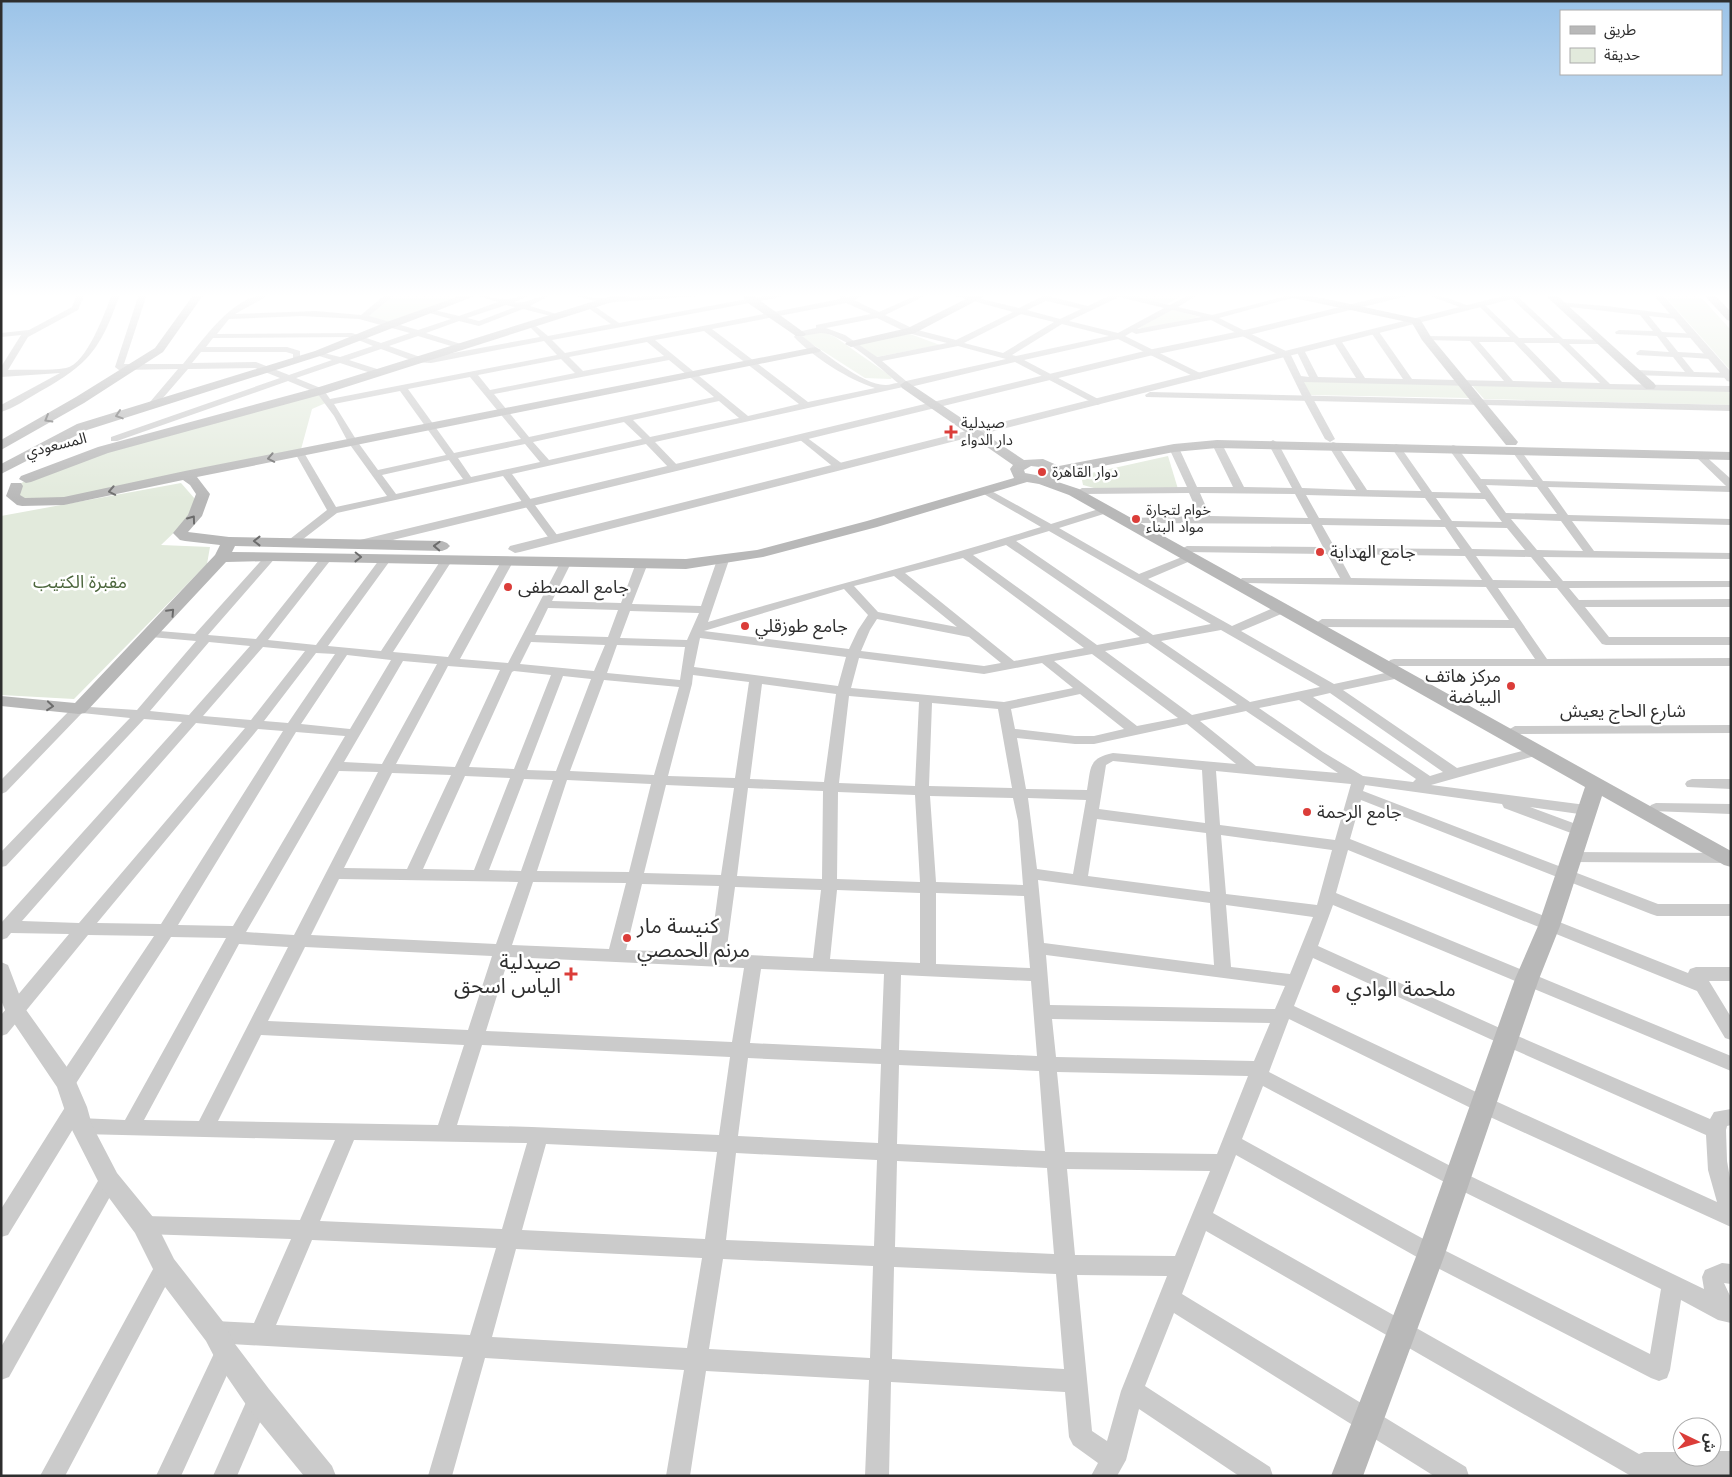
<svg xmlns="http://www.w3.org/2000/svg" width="1732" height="1477" viewBox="0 0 1732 1477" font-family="'Nunito Sans','Noto Sans Arabic',sans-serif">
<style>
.green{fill:#e2eadc}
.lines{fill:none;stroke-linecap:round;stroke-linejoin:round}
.minor{fill:#cbcbcb;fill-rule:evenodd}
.tertiary{fill:#cbcbcb;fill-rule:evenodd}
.secondary{fill:#b8b8b8;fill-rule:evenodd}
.oneway{stroke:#6c6c6c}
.poi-dot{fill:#db3d39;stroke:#fff;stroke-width:2}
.labels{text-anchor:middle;stroke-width:5;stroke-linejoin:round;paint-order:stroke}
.far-poi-label{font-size:15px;fill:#2e2e2e;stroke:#fff;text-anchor:start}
.far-street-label{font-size:15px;fill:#2e2e2e;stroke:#fff}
.poi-label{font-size:18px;fill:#2e2e2e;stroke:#fff;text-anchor:start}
.park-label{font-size:18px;fill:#4d673e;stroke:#fff}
.street-label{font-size:18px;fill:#2e2e2e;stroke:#fff}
.near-poi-label{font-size:21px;fill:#2e2e2e;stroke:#fff;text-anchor:start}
</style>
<rect width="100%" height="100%" fill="#fff"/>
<g class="green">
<polygon points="394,294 472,294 387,323 366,318"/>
<polygon points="1123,294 1185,294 1167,304"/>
<polygon points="1663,294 1698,294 1731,330 1731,371"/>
<polygon points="1170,309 1199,317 1143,329 1139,328"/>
<polygon points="823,332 835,337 892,377 891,379 865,378 801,337 804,335"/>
<polygon points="910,334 940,345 876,357 857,344"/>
<polygon points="1300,379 1459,383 1469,398 1308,395"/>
<polygon points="1471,384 1729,391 1731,405 1484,399"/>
<polygon points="320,391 328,402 312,409 300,453 64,501 22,502 16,486 25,481 103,450"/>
<polygon points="1168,456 1178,489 1094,488 1083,485 1082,480 1087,474"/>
<polygon points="181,483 195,499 186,521 161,545 210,547 207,564 74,699 1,695 1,516"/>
</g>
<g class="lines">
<g class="minor">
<path d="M77,294H85L78,310L28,337L8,370C26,369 48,371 66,368C87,364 105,312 112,294H120C101,348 90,364 39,392C27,399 14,408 1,412V405L60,373L1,377V367L21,335L1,337V333L29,330L72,307Z"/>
<path d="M139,294H147L124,364H183C204,339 234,293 271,294L235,314L316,311L361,315L386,294H395L369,316L418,330L451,319L426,312V308L459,316L498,302L471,294C483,294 493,299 504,299C512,300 522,294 533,294L514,302C527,305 539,294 553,294L530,306L563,316L559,318L523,309L479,326L459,321L426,333L464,345V349H461L418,336L389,346L420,357H431L540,337L527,324L531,322L548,336L611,324L587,307V303H590L619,323L774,294H790L786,296L552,340L565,353L840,299V296L848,297L857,294H867L854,300L879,312L919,294H929L885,315L914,329L956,340L1013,312L948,294H961L1019,308L1047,294H1057L1052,297L1088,306L1112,294H1125L1170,305L1190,294H1199L1178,307L1212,315L1294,294H1307L1219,318L1290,353L1301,376L1309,377L1296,350L1300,348L1304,350L1318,377L1356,378L1333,341L1337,339H1340L1365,378L1403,379L1370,331L1374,329H1377L1412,379L1504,381L1470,341L1426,340L1422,338L1426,336L1510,337L1479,306L1478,304L1482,302L1519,338H1554L1511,298V294H1515L1563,339L1605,340L1606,342L1602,344H1569L1610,384L1731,386V392L1304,382L1335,439L1330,442L1325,439L1303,398L1283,357L1211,320L1136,334L1132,332L1125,336L1202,374V378L1199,379L1118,339L1024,360L1100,400V404L1097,405L1015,362L906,388L903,387L655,442L679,467L674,470L670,469L646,444L512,474L560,539L555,542L551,541L503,476L337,513L298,543H290L289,541L290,539L327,510L295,453L297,451H303L336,507L387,496L348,442L334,416L317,393L288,381L117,441H111V437L280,378L255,368L188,369L156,406H150V402L178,369L119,370L115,367ZM1119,297L1164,308L1118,333L1069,321ZM1046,301L1081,309L1060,319L1027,310ZM846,303L871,314L816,325V328L797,332L794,337C813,357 849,380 875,388L808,402L712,329ZM506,305L515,307L479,321L467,318ZM1172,310L1201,317L1137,329ZM1021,314L1054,322L1003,353L964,343ZM301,316L359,319L410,333L381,343L352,333L217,334L229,319ZM877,318L908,333L947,343L877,357L845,335L826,328ZM1062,324L1109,336L1016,356L1012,355ZM704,331L799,404L748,416L655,340ZM821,333C844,334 880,368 898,383C894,383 890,385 886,385C864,386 820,350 802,336ZM351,337L373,346L340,357L316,351V355L332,360L289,375L256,362L192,363L201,352H286L293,354V361L300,359V351L287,347H206L213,338ZM544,341L557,355L330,399L323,389L296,378L340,363L374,374H380V370L349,360L381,349L416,362L431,363ZM647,342L664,356L583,371L569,357ZM1479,342H1514L1552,382L1513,381ZM1524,343H1559L1600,383L1562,382ZM958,346L1006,359L906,381L882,361ZM561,359L575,373L490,390L478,375ZM669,360L714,397L529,437L494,394ZM470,377L521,439L454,453L408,389ZM400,391L446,455L378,470L357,441L334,404ZM719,401L739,418L650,437L633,420ZM624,422L642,439L549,460L533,442ZM525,444L540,462L471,477L458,458ZM449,460L463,479L396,494L382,475Z"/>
<path d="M568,294C581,294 594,299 607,298C639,298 671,293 704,294L700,296L603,303Z"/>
<polygon points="1425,294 1436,294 1472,307 1465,309"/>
<polygon points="1558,302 1606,306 1680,315 1681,317 1677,319 1649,316 1662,332 1697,334 1697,338 1694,338 1666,337 1678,352 1714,354 1714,358 1711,359 1682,357 1694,372 1729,373 1731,378 1633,375 1633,371 1636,370 1685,372 1673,357 1637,355 1636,353 1640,350 1669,352 1657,336 1616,334 1615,332 1619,330 1653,331 1640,315 1561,306 1557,304"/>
<polygon points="802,434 844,465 844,469 836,469 799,439 797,437"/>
<path d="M1273,440L1278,443L1302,488L1356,490L1328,445L1333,442L1336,443L1367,490L1421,491L1391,447L1396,444L1399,445L1432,492L1481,493L1448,448L1453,445L1456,446L1481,479L1533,480L1511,450L1516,447L1519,448L1543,481L1726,486L1694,455L1696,453H1702L1731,479V492L1548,487L1568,515L1731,519V525L1572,521L1594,551L1731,553V559L1543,557L1563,581H1731V587L1569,588L1579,600L1731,599V607H1585L1609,637H1731V645H1606L1602,644L1557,588H1498L1547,659L1731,658V666H1390L1388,663L1390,660L1394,659H1535L1514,628L1322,627L1316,623L1322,619L1509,620L1486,587L1246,583L1242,582L1240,580L1242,578H1340L1327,554L1187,552L1181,549L1187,546L1323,547L1311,524L1135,523L1130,520L1131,518L1199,516L1189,493L1082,494L1077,491L1082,488L1187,487L1169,448L1174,445L1179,448L1197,487H1233L1212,444L1217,441L1222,444L1244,487L1292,488L1268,443ZM1486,485L1537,487L1557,514L1506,513ZM1200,493L1295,494L1308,518L1210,516ZM1306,495L1425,498L1441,520L1319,518ZM1436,498L1485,499L1502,522L1452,521ZM1511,519L1561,521L1583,551L1537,550ZM1322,525L1445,527L1460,549L1335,548ZM1456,527L1507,528L1525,550L1472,549ZM1338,554L1465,556L1482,580L1351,578ZM1476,556L1531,557L1551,581L1493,580Z"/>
<path d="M986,488L1051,524L1102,508H1110L1111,510L1110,512L1059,528L1139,574L1187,555H1195L1197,557L1195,559L1148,579L1232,626L1278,606H1286L1288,609L1286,612L1241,631L1334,684L1399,670L1404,671L1405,674L1404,677L1343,690L1457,768L1537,747L1542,748L1544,751L1542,754L1431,785L1586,805L1591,807L1593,810L1591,813L1586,815L1530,807L1584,827L1587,831L1584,835L1579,836L1504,808L1502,804L1365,785L1363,791L1658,904H1731V916H1657L1651,914L1361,800L1350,839L1688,973L1690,969L1696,967H1731V981H1709L1731,1017V1040L1725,1038L1697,991L1348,850L1336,893L1731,1056V1071L1333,905L1318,946L1513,1034L1710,1119L1714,1112L1731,1109V1125L1727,1126L1726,1130L1727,1161L1731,1184V1227L1477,1111L1289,1019L1269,1072L1464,1173L1704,1289L1702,1277L1705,1270L1722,1263L1731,1264V1284L1724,1283L1731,1298V1323L1718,1320L1681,1300L1670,1370L1667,1378L1659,1381L1651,1378L1424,1261L1236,1155L1213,1213L1639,1454L1644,1452H1682V1457H1712V1451H1731V1475L1631,1476L1206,1231L1182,1294L1466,1467L1469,1476H1434L1174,1313L1145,1386L1270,1467L1273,1476H1239L1139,1409L1126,1460L1117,1476H1091L1098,1463L1073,1445L1069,1437L1065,1392L891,1382L889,1476H865L869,1380L706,1371L690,1476H666L684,1370L485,1358L452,1476H428L463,1357L231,1344L234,1345L237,1353L181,1476H156L218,1345L222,1343L207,1340L204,1332L207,1324L215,1321L254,1323L291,1239L144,1234L137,1232L134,1225L137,1218L144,1216L300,1220L335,1140L81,1134L74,1132L73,1129L8,1235L1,1237V1209L69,1101L76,1099L83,1101L85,1107L79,1118L125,1120L226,938L171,937L73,1088L66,1091L59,1088L57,1083L59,1078L154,936L88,935L7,1034L1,1036V1015L69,934L11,933L7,938L1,940V923L182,722L144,719L6,866L1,867V852L130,718L82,713L6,792L1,794V780L74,706L137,710L196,641L151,637L147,636L145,633L147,630L195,634L267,554H275L277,556L208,635L256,639L323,555L327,554L333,557L268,640L316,645L382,556L386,555L392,558L328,646L381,651L443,557L447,556L453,559L393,652L448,657L502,560L508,557L514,560L460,659L508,663L562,559H570L572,561L552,601L621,603L636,563L642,560L648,563L632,604L701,606L717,560L719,558H727L729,560L708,622C819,589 932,561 1041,527L982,493L981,491L982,489ZM1049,531L1211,624L1153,635L1016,541ZM1006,545L1140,637L1097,645L973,555ZM963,558L1084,648L1014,661L905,573ZM894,576L957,627L878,612L854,586ZM844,589L868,615L858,630L849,649L704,631ZM548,608L618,610L608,637L535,635ZM630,611L699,613L687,640L620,638ZM877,619L969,637L1001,663L984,666L861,651L870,630ZM1221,630L1320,687L1250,702L1161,641ZM700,638L846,657L838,686L694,667ZM209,642L250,646L189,715L150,711ZM531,642L605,645L594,671L520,664ZM1148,643L1237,705L1192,715L1105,651ZM617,645L685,647L680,680L607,673ZM263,647L305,651L251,720L203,716ZM316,653L335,654L288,723L264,721ZM1092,654L1178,718L1137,726L1054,661ZM347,655L391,660L350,729L301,724ZM859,658L984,674L1042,663L1073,688L1004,702L851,688ZM403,661L437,664L382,764L344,762ZM448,666L500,670L455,767L396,764ZM514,671L551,675L514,769L469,767L512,672ZM693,675L749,682L735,778L668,776L692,684ZM563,676L591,679L556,771L527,770ZM604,680L679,687L654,775L570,771ZM762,684L836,694L824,782L750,779ZM1330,693L1443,772L1430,776L1313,697ZM1080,694L1124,729L1094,736H1075L1015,729L1011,709ZM849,696L919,702L915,786L839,783ZM1299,700L1416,779L1413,782L1363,776L1323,752L1259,708ZM932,703L998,709L1012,788L929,786ZM1246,711L1338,773L1256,766L1200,721ZM196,723L245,728L79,923L22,921ZM1187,724L1236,764L1113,753C1088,758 1091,768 1087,790L1026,789L1017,738L1075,744H1094ZM258,729L283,731L161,924L97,923ZM296,732L345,736L233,926L178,925ZM1113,761L1202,770L1205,823L1099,809L1106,765ZM339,771L378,772L294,935L246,932ZM1216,771L1351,784L1335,840L1220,825ZM392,773L451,775L407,869L344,868ZM465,776L510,778L474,870L423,869ZM524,779L553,780L521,871L489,870ZM567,780L651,784L629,872L537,871ZM666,785L734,788L721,875L644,873ZM748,788L823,791L822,879L737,876ZM838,792L915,795L920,882L837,879ZM930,796L1013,798L1018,821L1023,885L936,882ZM1028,798L1086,800L1073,874L1037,869ZM1097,819L1206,833L1210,892L1088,876ZM1221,835L1332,850L1317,905L1226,894ZM339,879L518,882L496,944L311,935ZM1038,880L1210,903L1214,965L1044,943ZM533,882L626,883L609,949L512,945ZM642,884L719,886L710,953L626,950ZM735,887L821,890L813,958L726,954ZM837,890L920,893V963L830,959ZM936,893L1024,896L1030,968L936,964ZM1226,905L1313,917L1290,974L1231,967ZM239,944L288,947L199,1121L144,1120ZM305,947L492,956L468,1030L268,1021ZM1046,955L1285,986L1275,1009L1050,1005ZM509,957L744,968L732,1042L486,1031ZM1313,958L1501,1044L1706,1135L1708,1170L1717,1202L1491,1099L1294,1006ZM761,969L884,974L881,1049L750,1043ZM901,975L1031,981L1037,1056L899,1050ZM1052,1019L1270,1023L1254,1061L1056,1057ZM261,1035L464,1045L438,1125L218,1121ZM482,1045L730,1057L719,1135L532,1127L457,1125ZM748,1058L881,1064L878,1143L738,1136ZM899,1065L1039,1071L1045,1151L897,1144ZM1057,1072L1248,1076L1217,1154L1065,1152ZM1263,1086L1450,1185L1661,1289L1650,1354L1438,1247L1242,1139ZM354,1140L527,1143L502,1229L320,1221ZM546,1144L717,1152L705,1239L522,1230ZM736,1153L877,1160L874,1246L726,1240ZM897,1161L1047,1168L1054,1254L895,1247ZM1067,1169L1210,1171L1175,1256L1075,1255ZM312,1240L496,1248L470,1335L276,1325ZM516,1249L702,1258L687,1348L492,1337ZM723,1259L873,1266L870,1358L709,1349ZM894,1267L1056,1274L1064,1369L892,1359ZM1077,1275L1167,1276L1121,1391L1107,1441L1092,1431Z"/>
<polygon points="1731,725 1731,733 1515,734 1508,730 1515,726"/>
<polygon points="1692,779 1731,779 1731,789 1687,787 1685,784 1687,781"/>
<polygon points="1656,803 1731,804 1731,814 1651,811 1649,808 1651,805"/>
<polygon points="1571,852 1728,853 1731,853 1731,863 1571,862 1566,861 1563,857 1566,853"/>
<polygon points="109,1171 116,1174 119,1180 116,1186 9,1377 1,1380 1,1347 102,1174"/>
<polygon points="165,1257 172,1260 176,1267 172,1274 65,1476 40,1476 158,1260"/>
<polygon points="259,1388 267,1391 270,1399 237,1476 213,1476 251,1391"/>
</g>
<g class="tertiary">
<polygon points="1393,294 1408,294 1407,296 1245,336 1153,355 360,548 353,544 360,540 1153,349 1245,330"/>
<polygon points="1511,294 1525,294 1524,296 520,552 515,553 508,549 510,546"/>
<polygon points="1653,294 1662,294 1731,372 1731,382 1727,381"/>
<polygon points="1150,392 1731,405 1731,411 1146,397 1145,395"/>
<polygon points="1,962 8,965 24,1007 74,1077 87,1107 92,1125 117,1173 153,1217 174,1259 224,1323 235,1344 269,1389 332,1466 336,1476 304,1476 249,1409 217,1362 206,1341 156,1275 135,1233 101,1187 70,1126 57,1087 5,1010 1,1000"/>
</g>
<g class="secondary">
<polygon points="194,294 204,294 163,352 84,403 1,450 1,440 76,397 155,348"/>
<polygon points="465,294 480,294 323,355 87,430 1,474 1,464 77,424 315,351 384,323"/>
<polygon points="617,294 632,294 631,296 324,394 108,453 31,482 26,483 19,479 21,476 98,447 316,388"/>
<polygon points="741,294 751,294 806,334 804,336 796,336 748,303"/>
<polygon points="976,294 989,294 915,333 851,347 845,344 847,342 908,328"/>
<polygon points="1284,294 1303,294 1420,319 1431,337 1518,442 1516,445 1506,445 1422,340 1412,323 1289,297"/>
<polygon points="1544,294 1555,294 1654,383 1656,386 1654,389 1646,389"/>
<polygon points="1703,294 1714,294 1731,312 1731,321 1727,320"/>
<path d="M815,347L821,350L819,352L197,477L210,494L202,516L188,532L229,537L442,541L447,543L450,546L447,549L442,551L235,546L232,552L686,559L757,550L867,521L1014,478L1010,469L1013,465L902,388L900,385L906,381L1024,460L1043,459L1059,466L1174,444L1217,440L1731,452V460L1217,448L1174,452L1062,474L1055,481L1079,489L1731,851V867L1724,865L1602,796L1560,926L1539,979L1445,1254L1363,1476H1331L1417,1254L1515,979L1538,926L1585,787L1069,495L1039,484L1027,482L877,527L763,557L686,569L271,561L226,562L85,713L79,714L1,706V696L75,703L215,555L220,545L185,541L180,540L173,533L188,515L196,494L190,485L183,480L64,505L22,506L17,505L6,496L11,483H21L23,486L20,495L25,498L64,497L185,471ZM1031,466L1040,467L1049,472L1041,476L1025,473L1024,470Z"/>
</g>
</g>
<defs><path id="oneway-chevron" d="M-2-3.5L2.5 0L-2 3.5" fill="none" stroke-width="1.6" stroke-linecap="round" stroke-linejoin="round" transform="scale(1.25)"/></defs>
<g class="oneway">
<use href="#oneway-chevron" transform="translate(119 415) rotate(162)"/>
<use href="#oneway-chevron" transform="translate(48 419) rotate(150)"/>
<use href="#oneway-chevron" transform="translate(271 458) rotate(169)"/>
<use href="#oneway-chevron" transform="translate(112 491) rotate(169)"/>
<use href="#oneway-chevron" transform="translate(192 519) rotate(-54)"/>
<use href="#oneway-chevron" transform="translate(257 541) rotate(-180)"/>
<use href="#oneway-chevron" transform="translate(437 546) rotate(-178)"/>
<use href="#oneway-chevron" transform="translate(358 557) rotate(1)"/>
<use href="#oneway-chevron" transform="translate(171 612) rotate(-47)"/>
<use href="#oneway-chevron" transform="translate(50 706) rotate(5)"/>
</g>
<linearGradient id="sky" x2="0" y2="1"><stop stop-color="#9bc3e8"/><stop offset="0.59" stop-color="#fff"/><stop offset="1" stop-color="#fff" stop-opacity="0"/></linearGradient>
<rect width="1732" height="501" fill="url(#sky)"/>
<g class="poi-dot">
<path d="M948.5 424.5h5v5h5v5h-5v5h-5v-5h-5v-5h5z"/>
<circle cx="1042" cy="472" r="5"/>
<circle cx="1136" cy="519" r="5"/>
<circle cx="1320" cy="552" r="5"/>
<circle cx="508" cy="587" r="5"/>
<circle cx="745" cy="626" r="5"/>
<circle cx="1511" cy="686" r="5"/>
<circle cx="1307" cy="812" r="5"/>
<circle cx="627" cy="938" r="5"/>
<path d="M568.5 966.5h5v5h5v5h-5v5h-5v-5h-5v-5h5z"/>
<circle cx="1336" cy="989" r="5"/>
</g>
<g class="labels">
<g class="far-poi-label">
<text x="961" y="428">صيدلية<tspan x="961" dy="17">دار الدواء</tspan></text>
<text x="1052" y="477">دوار القاهرة</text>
<text x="1146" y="515">خوام لتجارة<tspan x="1146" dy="17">مواد البناء</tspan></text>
</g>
<g class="far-street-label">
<text transform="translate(56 445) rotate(-14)" y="5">المسعودي</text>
</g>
<g class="poi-label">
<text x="1330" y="558">جامع الهداية</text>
<text x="518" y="593">جامع المصطفى</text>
<text x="755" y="632">جامع طوزقلي</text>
<text x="1501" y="682" text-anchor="end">مركز هاتف<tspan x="1501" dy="21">البياضة</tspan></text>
<text x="1317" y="818">جامع الرحمة</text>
</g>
<g class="park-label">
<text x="80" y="588">مقبرة الكتيب</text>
</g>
<g class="street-label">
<text x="1623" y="717">شارع الحاج يعيش</text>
</g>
<g class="near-poi-label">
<text x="637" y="933">كنيسة مار<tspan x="637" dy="24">مرنم الحمصي</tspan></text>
<text x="561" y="969" text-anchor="end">صيدلية<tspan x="561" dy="24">الياس اسحق</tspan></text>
<text x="1346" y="996">ملحمة الوادي</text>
</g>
</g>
<rect width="1732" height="1477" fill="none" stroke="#2e2e2e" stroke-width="5"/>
<rect x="1560" y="10" width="162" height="65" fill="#ffffff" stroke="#ababab"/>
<rect x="1570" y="26" width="25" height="8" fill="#b8b8b8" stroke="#ababab"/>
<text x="1604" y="35" font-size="15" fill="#2e2e2e">طريق</text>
<rect x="1570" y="48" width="25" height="15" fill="#e2eadc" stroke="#ababab"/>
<text x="1604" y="60" font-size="15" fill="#2e2e2e">حديقة</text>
<g transform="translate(1697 1442) rotate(95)"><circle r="24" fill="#ffffff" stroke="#ababab"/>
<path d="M0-4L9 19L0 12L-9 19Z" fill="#db3d39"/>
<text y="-8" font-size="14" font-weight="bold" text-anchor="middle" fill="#2e2e2e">ش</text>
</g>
</svg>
